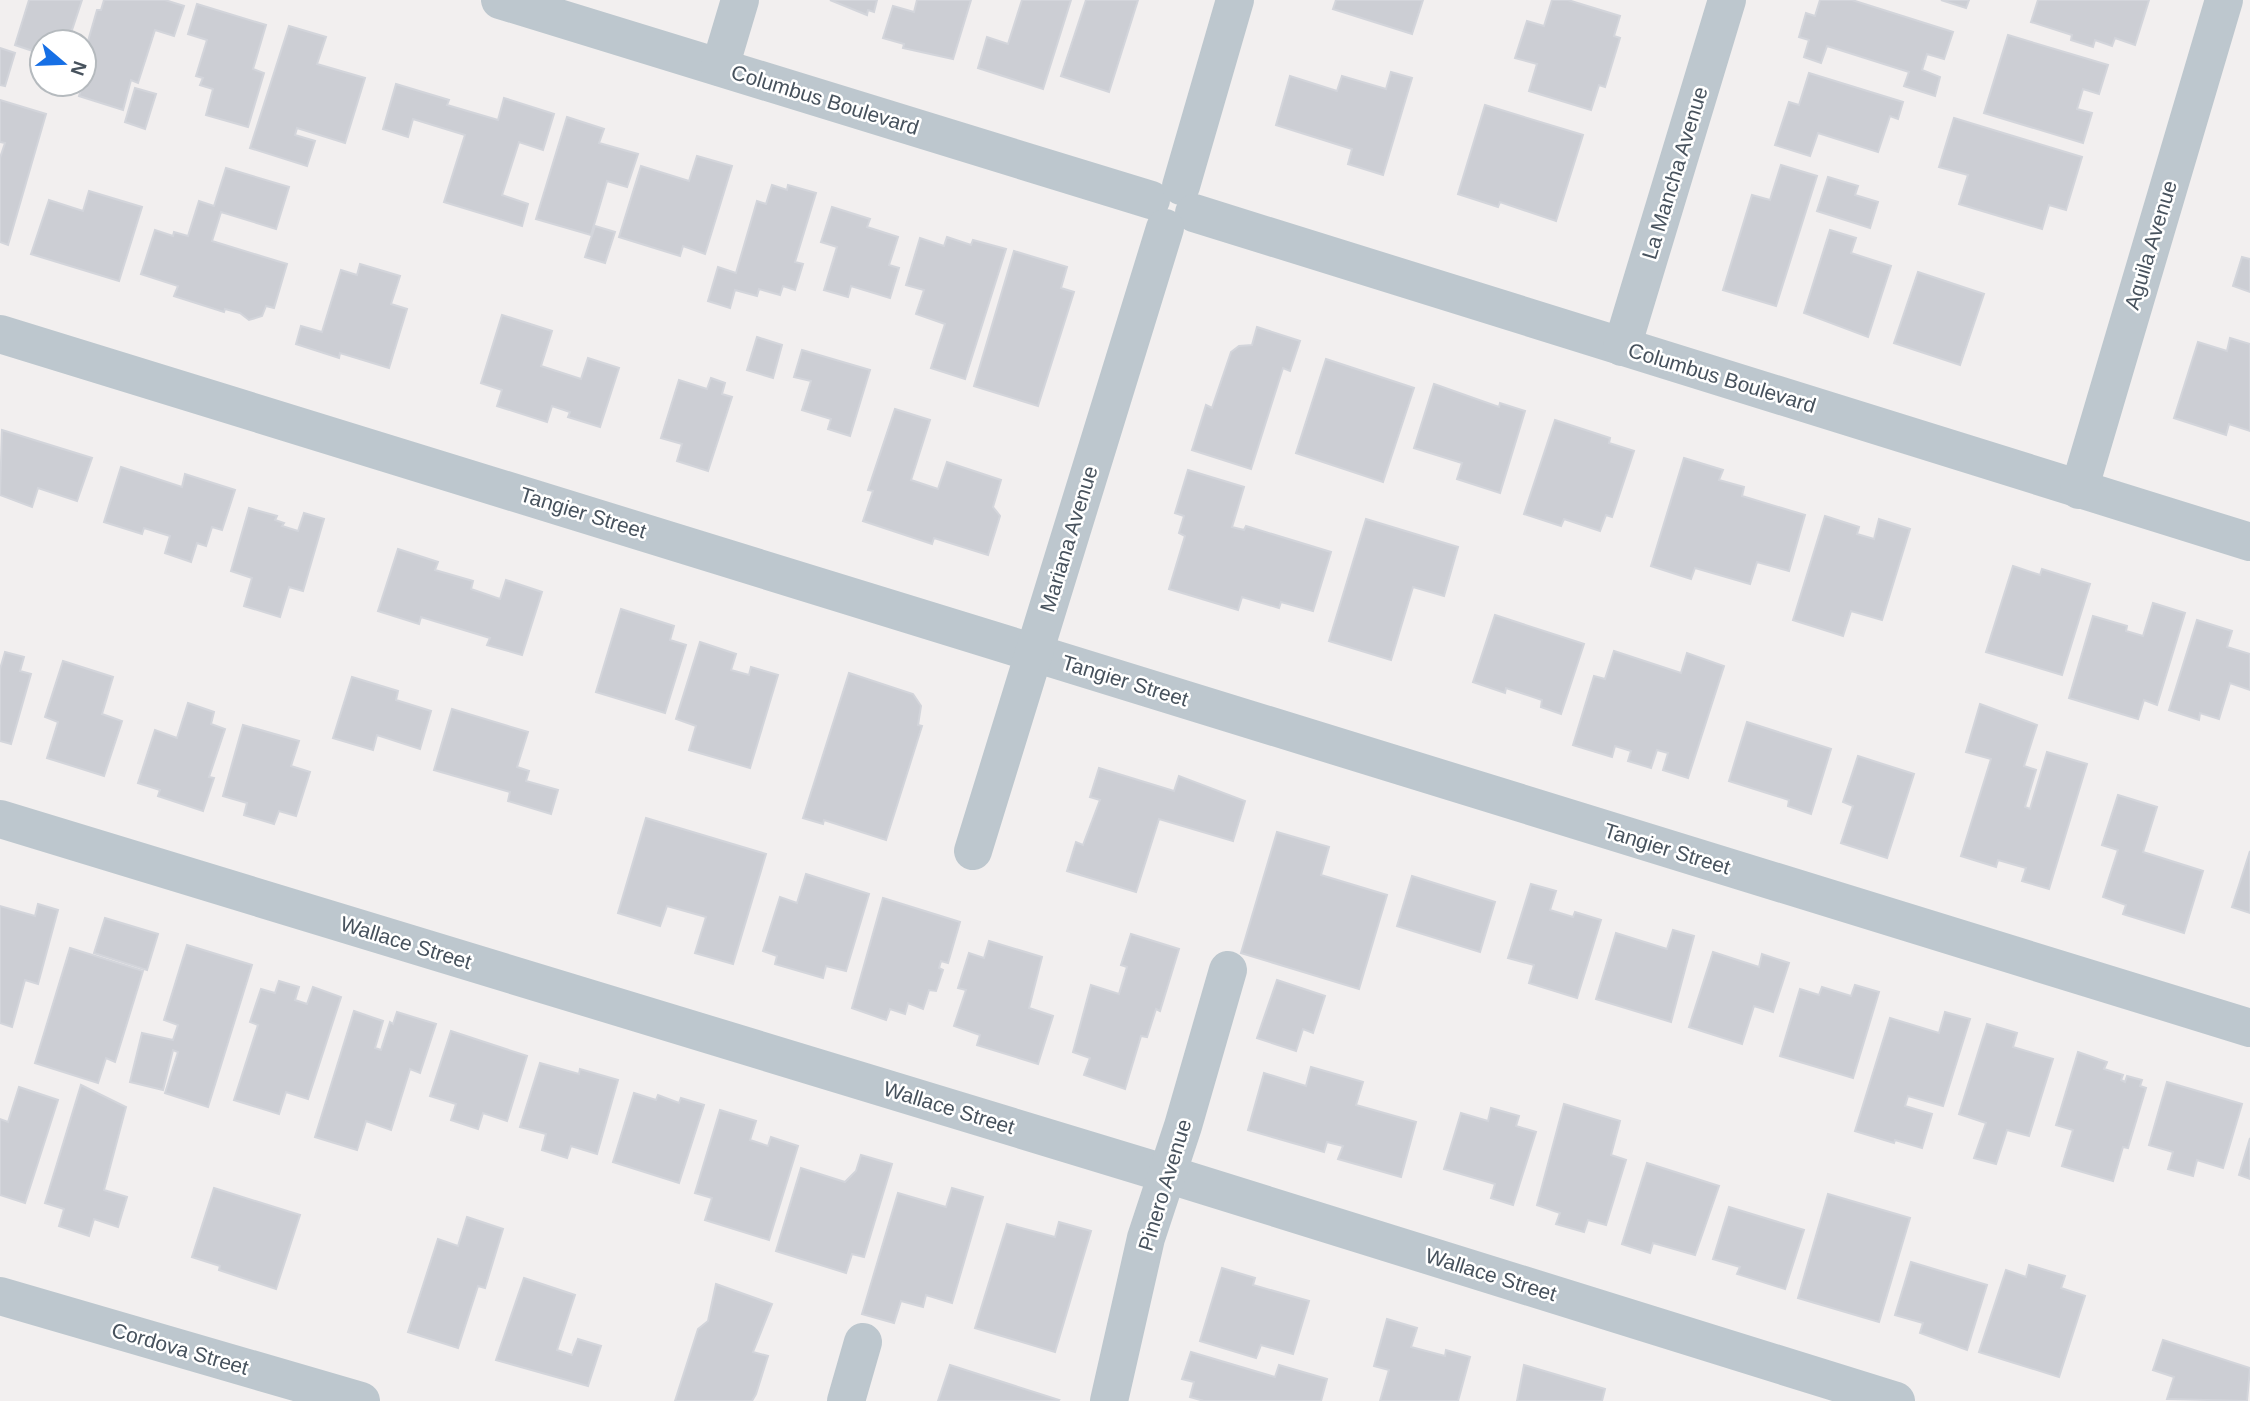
<svg xmlns="http://www.w3.org/2000/svg" width="2250" height="1401" viewBox="0 0 2250 1401" font-family="Helvetica,sans-serif">
<style>
.building{fill:#ccced4;stroke:#d3d5db;stroke-width:2}
.lines{fill:none;stroke-linecap:round;stroke-linejoin:round}
.minor{stroke:#bdc7ce;stroke-width:38}
.labels{text-anchor:middle;stroke-width:5;stroke-linejoin:round;paint-order:stroke}
.street-label{font-size:21px;fill:#47525d;stroke:#fff}
</style>
<rect width="100%" height="100%" fill="#f2efef"/>
<g class="building">
<polygon points="29,0 82,0 68,42 42,42 42,54 15,45"/>
<polygon points="104,0 165,0 184,6 174,36 155,30 138,83 131,80 123,110 79,96 88,67 84,65 89,49 86,48 97,10 101,10"/>
<polygon points="830,0 877,0 874,12 868,10 867,15"/>
<polygon points="917,0 971,0 953,59 903,48 904,44 883,38 893,6 914,12"/>
<polygon points="1022,0 1071,0 1043,89 978,68 987,37 1008,44"/>
<polygon points="1086,0 1138,0 1109,92 1061,76"/>
<polygon points="1336,0 1423,0 1412,34 1333,9"/>
<polygon points="1552,0 1568,0 1620,16 1614,36 1620,38 1605,87 1599,85 1591,110 1529,91 1537,64 1515,58 1527,21 1544,26"/>
<polygon points="1820,0 1852,0 1953,32 1944,59 1927,54 1922,70 1940,77 1935,96 1904,86 1909,72 1827,46 1821,63 1804,57 1809,40 1799,37 1806,13 1815,16"/>
<polygon points="1941,0 1969,0 1966,8"/>
<polygon points="2038,0 2149,0 2135,45 2115,38 2112,46 2095,40 2093,47 2071,40 2072,35 2031,22"/>
<polygon points="197,4 266,25 253,69 264,73 248,127 206,115 213,89 200,85 203,78 196,76 207,40 188,34"/>
<polygon points="289,26 326,37 317,64 365,78 345,143 297,128 295,135 315,141 307,166 250,148"/>
<polygon points="2008,35 2108,65 2099,94 2083,89 2077,109 2092,113 2083,143 1984,113"/>
<polygon points="0,48 15,53 5,86 0,85"/>
<polygon points="1391,72 1412,78 1383,175 1348,164 1352,149 1276,125 1290,76 1337,91 1342,76 1386,89"/>
<polygon points="1809,73 1903,102 1898,119 1890,116 1878,152 1818,133 1810,156 1775,145 1789,102 1799,105"/>
<polygon points="396,84 449,100 447,105 498,120 504,98 554,114 543,150 519,142 502,195 528,204 522,226 444,202 465,135 413,119 408,137 383,129"/>
<polygon points="135,88 156,94 145,129 125,122"/>
<polygon points="0,100 46,114 8,245 0,242 0,158 5,143 0,142"/>
<polygon points="1485,105 1583,135 1556,221 1500,202 1498,207 1458,194"/>
<polygon points="567,117 604,129 599,143 638,154 627,187 607,181 591,235 536,219"/>
<polygon points="1954,118 2082,157 2066,210 2049,205 2042,229 1959,204 1968,175 1939,167"/>
<polygon points="697,156 732,166 705,254 683,246 680,256 619,237 641,166 689,181"/>
<polygon points="1781,165 1817,176 1776,306 1723,290 1752,195 1770,200"/>
<polygon points="226,168 289,187 276,229 221,212 212,241 287,264 274,308 266,306 262,316 249,320 240,313 225,309 224,312 174,296 178,286 141,274 155,230 173,236 174,232 188,236 199,201 214,206"/>
<polygon points="1828,177 1858,186 1855,195 1878,202 1870,228 1817,211"/>
<polygon points="772,185 787,190 788,185 816,193 795,262 803,264 795,290 783,286 780,295 759,289 757,296 735,290 730,308 708,301 718,267 736,273 757,201 766,204"/>
<polygon points="89,191 142,207 119,281 31,254 49,200 83,211"/>
<polygon points="832,207 870,219 867,227 898,237 889,265 899,268 890,298 851,286 848,297 824,290 837,247 821,242"/>
<polygon points="595,226 615,232 605,263 585,257"/>
<polygon points="1830,230 1856,238 1851,253 1891,266 1868,337 1804,313"/>
<polygon points="947,237 971,245 973,240 1006,249 965,379 931,368 945,324 916,314 924,290 906,285 920,238 944,246"/>
<polygon points="1014,251 1067,267 1061,288 1074,292 1038,406 974,386"/>
<polygon points="2242,257 2250,259 2250,292 2233,286"/>
<polygon points="360,264 400,276 391,304 407,309 389,368 340,353 339,358 296,344 301,326 322,332 341,270 357,275"/>
<polygon points="1918,272 1984,294 1960,365 1894,343"/>
<polygon points="502,315 552,331 541,366 581,379 588,358 619,368 600,427 568,417 570,412 552,406 547,422 497,406 502,390 481,383"/>
<polygon points="1257,327 1300,341 1290,371 1283,368 1251,469 1192,450 1206,405 1212,408 1231,352 1239,346 1252,345"/>
<polygon points="757,337 782,345 773,378 747,370"/>
<polygon points="2230,338 2250,344 2250,431 2229,424 2226,435 2174,418 2198,342 2227,351"/>
<polygon points="802,350 870,370 850,436 828,429 831,419 802,410 811,381 794,377"/>
<polygon points="1326,359 1414,388 1383,482 1296,453"/>
<polygon points="711,378 725,383 722,394 732,397 708,471 677,461 682,444 661,438 679,380 707,389"/>
<polygon points="1434,384 1499,407 1500,403 1525,411 1500,493 1457,479 1462,463 1414,448"/>
<polygon points="895,409 930,420 911,480 938,489 947,462 1001,480 993,507 1000,516 988,555 934,538 932,544 863,521 873,491 868,490"/>
<polygon points="1555,420 1610,438 1609,443 1634,451 1612,517 1606,515 1600,531 1564,519 1561,526 1524,514"/>
<polygon points="2,430 92,458 77,501 38,488 32,507 0,495"/>
<polygon points="1684,458 1723,470 1719,480 1744,487 1742,496 1805,515 1789,571 1757,562 1750,584 1695,568 1691,579 1651,566"/>
<polygon points="121,467 182,487 185,474 235,490 222,530 212,527 206,546 197,543 191,562 165,553 170,536 144,528 142,534 104,522"/>
<polygon points="1188,470 1244,487 1232,527 1244,530 1246,526 1331,552 1313,611 1281,602 1279,608 1242,597 1238,610 1169,589 1185,536 1179,533 1184,516 1175,513"/>
<polygon points="249,508 277,516 275,520 284,523 282,526 298,531 304,513 324,519 303,591 289,587 280,617 244,606 252,578 231,571"/>
<polygon points="1825,516 1859,527 1857,534 1874,539 1879,519 1910,529 1882,620 1851,611 1843,636 1793,620"/>
<polygon points="1366,519 1458,547 1444,596 1413,587 1391,660 1329,641"/>
<polygon points="398,549 438,562 435,570 473,581 471,589 500,599 506,580 542,592 522,655 487,645 490,638 421,617 419,624 378,611"/>
<polygon points="2013,566 2040,575 2042,569 2090,584 2062,675 1986,652"/>
<polygon points="2153,603 2185,613 2157,705 2144,700 2138,719 2069,698 2093,616 2127,626 2126,631 2143,636"/>
<polygon points="621,609 674,626 670,640 686,645 665,713 596,692"/>
<polygon points="1495,615 1584,644 1561,714 1541,707 1542,700 1506,688 1505,693 1473,682"/>
<polygon points="2197,620 2232,631 2227,647 2250,654 2250,690 2230,683 2219,719 2200,713 2199,720 2169,710"/>
<polygon points="700,642 736,654 731,670 749,675 751,667 778,675 750,768 689,750 696,726 676,719"/>
<polygon points="1614,651 1681,673 1687,653 1724,666 1688,778 1663,770 1668,753 1657,750 1651,768 1628,761 1631,751 1615,746 1612,757 1573,745 1594,676 1605,679"/>
<polygon points="5,652 24,657 20,671 31,674 11,744 0,741 0,669"/>
<polygon points="63,661 113,677 102,714 122,721 104,776 47,758 58,722 45,717"/>
<polygon points="849,673 913,694 921,706 918,725 922,726 886,840 824,820 823,824 803,818"/>
<polygon points="352,677 398,691 396,700 431,711 420,749 377,735 373,750 333,738"/>
<polygon points="188,703 214,712 211,724 225,729 209,777 214,778 203,811 158,796 160,790 138,783 155,730 177,738"/>
<polygon points="1980,704 2037,725 2024,766 2036,770 2025,807 2030,809 2047,752 2087,764 2049,889 2022,881 2026,868 1998,860 1996,867 1961,856 1991,759 1966,752"/>
<polygon points="452,709 528,732 517,767 529,771 526,781 558,790 551,814 508,801 510,792 434,770"/>
<polygon points="1747,722 1831,749 1811,814 1788,806 1789,800 1729,781"/>
<polygon points="243,725 299,741 291,766 310,772 296,816 279,811 274,824 244,815 247,803 223,796"/>
<polygon points="1858,756 1914,774 1887,858 1841,843 1853,806 1843,802"/>
<polygon points="1099,768 1174,791 1179,776 1245,801 1233,841 1159,819 1136,892 1067,871 1076,842 1083,845 1100,800 1090,797"/>
<polygon points="2118,795 2157,807 2143,852 2203,871 2184,933 2123,914 2126,905 2103,897 2118,850 2102,845"/>
<polygon points="646,818 766,854 733,964 695,953 706,917 667,906 660,926 618,913"/>
<polygon points="1277,832 1329,847 1321,875 1387,895 1359,989 1241,953"/>
<polygon points="2250,851 2250,913 2232,907"/>
<polygon points="806,874 869,894 846,971 826,966 823,978 775,964 777,956 763,951 780,897 797,903"/>
<polygon points="1412,876 1495,902 1480,952 1397,926"/>
<polygon points="1531,884 1556,891 1550,910 1573,917 1575,912 1601,920 1577,998 1529,983 1534,965 1508,958"/>
<polygon points="883,898 960,922 948,963 941,961 939,968 943,970 936,991 929,990 923,1009 908,1003 905,1014 890,1009 886,1020 852,1008"/>
<polygon points="38,904 58,910 38,984 25,980 12,1027 0,1023 0,906 35,916"/>
<polygon points="105,918 158,934 147,970 94,953"/>
<polygon points="1673,930 1694,936 1671,1022 1596,999 1616,933 1667,949"/>
<polygon points="1131,934 1179,949 1160,1011 1156,1009 1147,1037 1141,1036 1125,1089 1084,1075 1090,1058 1073,1052 1091,985 1119,994 1127,967 1121,965"/>
<polygon points="989,941 1042,957 1029,1008 1053,1016 1038,1064 977,1045 980,1035 954,1026 966,990 958,988 969,953 984,958"/>
<polygon points="187,945 252,965 208,1107 165,1093 178,1052 173,1050 163,1090 130,1082 142,1033 173,1040 178,1025 164,1020"/>
<polygon points="70,948 143,971 115,1062 106,1058 98,1083 35,1063"/>
<polygon points="1713,952 1759,967 1762,954 1789,963 1773,1012 1754,1006 1742,1044 1689,1027"/>
<polygon points="1277,980 1325,996 1313,1033 1303,1029 1296,1051 1257,1038"/>
<polygon points="279,981 299,987 295,1000 307,1004 313,987 341,997 308,1099 286,1092 279,1114 234,1100 258,1025 250,1022 261,989 275,993"/>
<polygon points="1855,985 1879,992 1853,1078 1780,1056 1800,989 1819,995 1822,987 1851,996"/>
<polygon points="354,1011 383,1021 375,1048 381,1050 390,1022 393,1024 397,1012 436,1024 420,1073 410,1069 391,1130 366,1121 357,1150 315,1137"/>
<polygon points="1945,1012 1970,1019 1943,1106 1908,1096 1905,1106 1932,1114 1922,1148 1895,1140 1894,1143 1855,1131 1890,1018 1939,1033"/>
<polygon points="1987,1024 2017,1033 2013,1047 2053,1059 2029,1136 2007,1130 1996,1164 1974,1158 1986,1123 1959,1114"/>
<polygon points="451,1031 527,1056 507,1121 483,1113 478,1129 451,1120 456,1104 430,1096"/>
<polygon points="2078,1052 2107,1062 2104,1069 2123,1075 2121,1080 2125,1082 2127,1076 2142,1080 2140,1086 2146,1088 2128,1148 2123,1147 2113,1181 2062,1166 2073,1130 2056,1125"/>
<polygon points="540,1063 579,1074 580,1069 618,1080 597,1154 571,1146 567,1158 542,1150 546,1134 520,1127"/>
<polygon points="1311,1067 1363,1082 1356,1105 1416,1122 1401,1177 1338,1159 1343,1146 1327,1142 1324,1152 1248,1130 1264,1073 1306,1086"/>
<polygon points="2167,1082 2242,1104 2223,1168 2197,1160 2193,1176 2168,1169 2173,1152 2149,1145"/>
<polygon points="81,1085 126,1107 104,1190 127,1197 118,1227 94,1219 89,1236 59,1226 64,1209 45,1203"/>
<polygon points="19,1087 58,1100 25,1203 0,1195 0,1119 8,1122"/>
<polygon points="634,1093 656,1100 658,1095 679,1103 681,1098 704,1105 679,1183 613,1162"/>
<polygon points="1564,1104 1620,1121 1611,1155 1626,1160 1606,1225 1588,1220 1584,1232 1556,1224 1560,1213 1537,1205"/>
<polygon points="1491,1108 1519,1116 1516,1126 1536,1132 1513,1205 1491,1198 1495,1184 1444,1169 1461,1113 1488,1121"/>
<polygon points="720,1110 756,1121 750,1140 768,1146 771,1137 798,1146 769,1240 705,1220 712,1198 695,1193"/>
<polygon points="2250,1138 2250,1179 2239,1175"/>
<polygon points="861,1155 892,1164 864,1257 852,1254 846,1273 776,1251 801,1168 845,1182 856,1171"/>
<polygon points="1647,1163 1719,1186 1695,1255 1653,1243 1650,1253 1622,1244"/>
<polygon points="214,1188 300,1215 276,1289 219,1270 220,1266 192,1257"/>
<polygon points="952,1188 983,1197 952,1303 926,1295 923,1307 901,1301 894,1323 862,1314 898,1193 946,1207"/>
<polygon points="1828,1194 1910,1218 1879,1322 1798,1298"/>
<polygon points="1729,1207 1804,1230 1785,1289 1737,1274 1740,1267 1713,1259"/>
<polygon points="467,1217 503,1229 485,1288 478,1286 458,1348 408,1332 438,1239 458,1246"/>
<polygon points="1059,1222 1091,1231 1055,1352 975,1328 1007,1224 1055,1237"/>
<polygon points="1911,1262 1987,1285 1967,1350 1920,1333 1923,1323 1895,1315"/>
<polygon points="2029,1265 2065,1276 2061,1288 2085,1296 2059,1377 1979,1352 2006,1270 2026,1277"/>
<polygon points="1222,1268 1255,1278 1253,1285 1309,1301 1293,1354 1261,1345 1256,1358 1200,1341"/>
<polygon points="524,1278 575,1295 557,1350 572,1355 578,1339 601,1346 588,1386 496,1360"/>
<polygon points="716,1284 772,1304 753,1352 768,1356 756,1394 752,1401 675,1401 698,1329 708,1321"/>
<polygon points="1387,1319 1417,1328 1411,1347 1445,1356 1446,1350 1470,1357 1458,1401 1380,1401 1389,1370 1374,1366"/>
<polygon points="2163,1340 2250,1368 2247,1401 2167,1399 2174,1377 2153,1370"/>
<polygon points="1191,1352 1275,1377 1279,1365 1327,1379 1321,1401 1204,1401 1190,1397 1194,1382 1182,1379"/>
<polygon points="950,1365 1059,1400 1058,1401 938,1401"/>
<polygon points="1524,1365 1605,1389 1602,1401 1517,1401"/>
</g>
<g class="lines">
<g class="minor">
<polyline points="500,0 1151,200"/>
<polyline points="720,67 740,0"/>
<polyline points="1181,186 1235,0"/>
<polyline points="1194,213 2250,542"/>
<polyline points="0,334 2250,1028"/>
<polyline points="1622,347 1727,0"/>
<polyline points="2079,490 2224,0"/>
<polyline points="0,819 1167,1174 1896,1401"/>
<polyline points="973,851 1165,228"/>
<polyline points="0,1296 361,1401"/>
<polyline points="846,1401 863,1342"/>
<polyline points="1109,1401 1146,1238 1183,1126 1228,970"/>
</g>
</g>
<g class="labels">
<g class="street-label">
<text transform="translate(825 100) rotate(17)" y="7">Columbus Boulevard</text>
<text transform="translate(1675 173) rotate(-73)" y="7">La Mancha Avenue</text>
<text transform="translate(2151 245) rotate(-73)" y="7">Aguila Avenue</text>
<text transform="translate(1722 378) rotate(17)" y="7">Columbus Boulevard</text>
<text transform="translate(583 513) rotate(17)" y="7">Tangier Street</text>
<text transform="translate(1069 539) rotate(-73)" y="7">Mariana Avenue</text>
<text transform="translate(1125 681) rotate(17)" y="7">Tangier Street</text>
<text transform="translate(1667 849) rotate(17)" y="7">Tangier Street</text>
<text transform="translate(406 943) rotate(17)" y="7">Wallace Street</text>
<text transform="translate(949 1108) rotate(17)" y="7">Wallace Street</text>
<text transform="translate(1165 1185) rotate(-73)" y="7">Pinero Avenue</text>
<text transform="translate(1491 1275) rotate(17)" y="7">Wallace Street</text>
<text transform="translate(180 1349) rotate(16)" y="7">Cordova Street</text>
</g>
</g>
<g transform="translate(63 63) rotate(109)"><circle r="33" fill="#ffffff" stroke="#b5babe" stroke-width="2"/>
<path d="M0-5L12 26L0 18L-12 26Z" fill="#166fe5"/>
<text y="-10" font-size="19" font-weight="bold" text-anchor="middle" fill="#47525d">N</text>
</g>
</svg>
